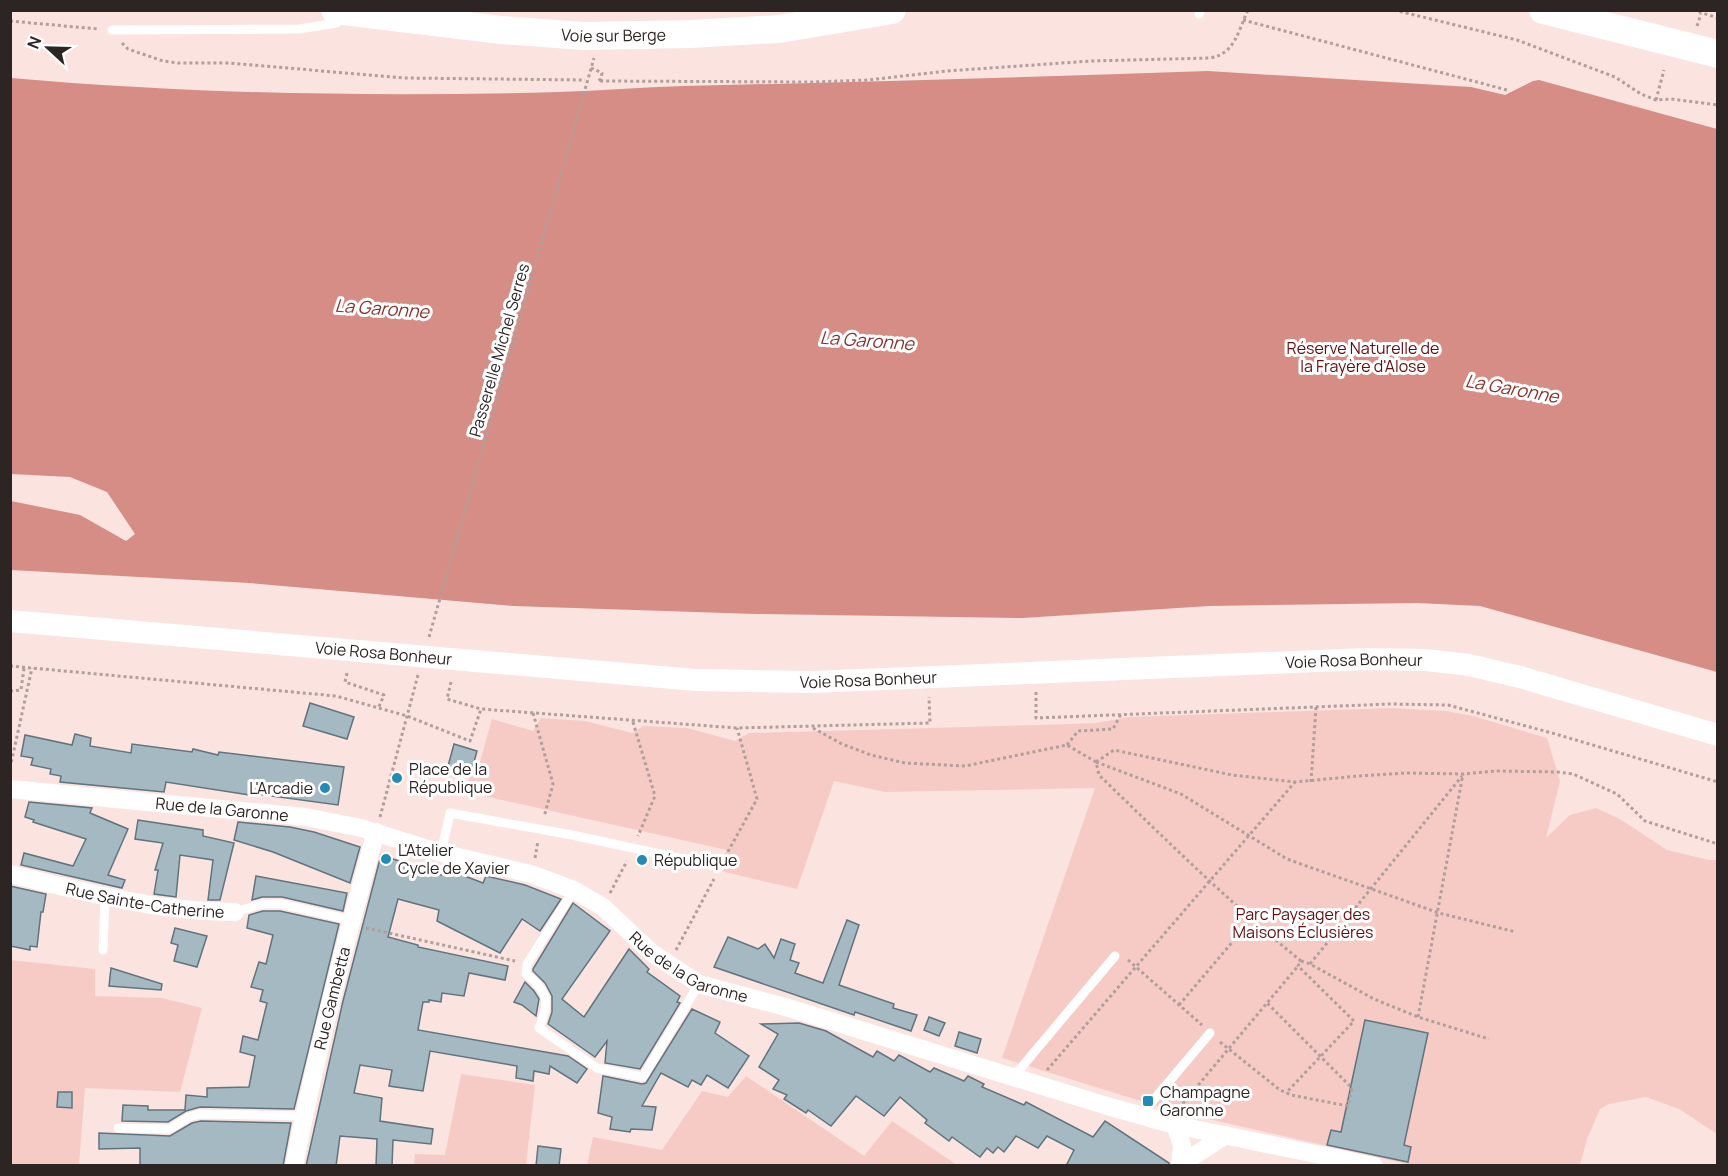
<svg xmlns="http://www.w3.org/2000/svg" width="1728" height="1176" viewBox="0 0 1728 1176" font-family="Manrope,sans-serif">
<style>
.green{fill:#f6cbc6}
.water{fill:#d58d86}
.building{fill:#a5b9c3;stroke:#61737d;stroke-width:1.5}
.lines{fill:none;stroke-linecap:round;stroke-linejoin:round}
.path{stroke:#b19f9c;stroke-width:3;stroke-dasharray:3 3;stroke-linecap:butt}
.service{stroke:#fff;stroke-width:9}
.minor{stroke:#fff;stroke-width:18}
.tertiary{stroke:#fff;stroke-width:22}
.primary{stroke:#fff;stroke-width:28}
.poi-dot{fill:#248bb4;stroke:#fff;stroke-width:2}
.labels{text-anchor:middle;stroke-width:6;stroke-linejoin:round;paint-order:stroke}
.street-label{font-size:16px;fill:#2d2523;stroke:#fff}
.park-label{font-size:16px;fill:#630d0f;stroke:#fff}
.poi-label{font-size:16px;fill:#2d2523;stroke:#fff;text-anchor:start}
.water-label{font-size:18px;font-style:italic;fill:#8a342f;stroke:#fff}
</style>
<rect width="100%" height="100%" fill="#fbe3e0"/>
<g class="green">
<polygon points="1390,708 1446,711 1473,716 1547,738 1560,781 1546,838 1570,815 1596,808 1620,819 1667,850 1709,860 1717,860 1717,1134 1679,1109 1646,1097 1609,1104 1600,1109 1587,1139 1580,1165 1411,1165 1173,1111 1002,1058 1095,788 885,792 834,781 797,889 717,870 727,850 466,792 472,767 478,769 492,719 533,731 541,718 585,721 632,733 643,726 687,728 735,741 749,733 1070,724 1096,723 1129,717"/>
<polygon points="10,960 95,969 95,996 162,998 202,1008 180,1092 85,1088 79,1165 11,1165"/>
<polygon points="461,1074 535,1085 526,1165 414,1165 415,1154 445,1155"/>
<polygon points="746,1076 864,1156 892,1121 957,1165 587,1165 593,1137 662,1150 702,1091 728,1097"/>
</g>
<path class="water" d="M1208,71L1471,87L1505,95L1533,81L1539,80L1717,129V672L1480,606L1417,603L1209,606L1023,618L756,614L513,606L249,583L11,570V501L80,515L126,541L135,534L107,492L70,477L11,474V78C192,94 376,97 558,92C600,91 642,87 684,86C859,82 1033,77 1208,71Z"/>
<g class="building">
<polygon points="310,703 354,717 347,739 303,726"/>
<polygon points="75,734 91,738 90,746 131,753 132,744 192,752 193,749 218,755 219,752 344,767 338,805 257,794 256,796 166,782 164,792 60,782 61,776 50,774 51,769 31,765 33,758 21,756 25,735 72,745"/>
<polygon points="454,744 477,751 471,773 448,766"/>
<polygon points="29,802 92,808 90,813 128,829 108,875 125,880 122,888 21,865 24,853 73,866 86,839 33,822 34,820 25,817"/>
<polygon points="138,820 203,830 203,836 234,843 220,900 208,900 213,860 180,855 176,897 154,894 158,870 155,870 163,843 135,839"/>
<polygon points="238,822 290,827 314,832 360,847 350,883 273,852 234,840"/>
<polygon points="381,855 441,875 444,868 483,883 486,876 525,885 561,899 540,931 522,919 500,953 437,921 439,910 398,899 388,937 418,945 418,947 508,966 505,980 469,973 464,996 442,993 441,1002 429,1000 429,1002 423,1002 418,1030 568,1056 587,1069 577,1083 550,1066 549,1074 534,1071 533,1081 516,1078 517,1066 430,1051 423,1091 389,1086 392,1070 360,1065 354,1093 382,1098 380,1121 433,1129 431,1144 393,1140 392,1166 376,1166 377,1139 340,1136 336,1166 306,1166 343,1001"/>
<polygon points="256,876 347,893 343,911 282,897 262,897 252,900"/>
<polygon points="10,886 46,894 43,912 41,912 37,947 30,946 30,950 10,946"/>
<polygon points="573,903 610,931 562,999 584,1017 629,949 649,969 647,972 680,996 677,1002 680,1003 640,1069 605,1063 607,1041 595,1057 548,1024 552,1012 552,996 545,983 533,971 533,969"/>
<polygon points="263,911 280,911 339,924 294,1109 200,1107 186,1111 168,1122 122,1121 123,1105 148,1106 148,1110 185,1110 186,1095 207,1097 207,1088 249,1087 255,1056 240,1052 243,1036 258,1040 267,1003 260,1001 263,990 251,987 259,962 266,964 273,935 247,928 249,915"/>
<polygon points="847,920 859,925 839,985 894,1004 893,1008 917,1015 911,1031 855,1012 854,1015 714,967 728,937 758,949 765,944 774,958 781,939 795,944 790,960 799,963 795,973 823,983"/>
<polygon points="175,928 207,936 197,967 174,961 178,945 171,943"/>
<polygon points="111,968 162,984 161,990 109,986"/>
<polygon points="525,982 534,991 539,999 536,1016 522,1005 514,1002"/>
<polygon points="692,1009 720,1022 715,1033 749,1056 728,1088 707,1075 701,1085 692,1080 688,1087 661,1073 642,1106 656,1107 652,1130 631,1129 630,1132 610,1129 612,1117 598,1113 603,1076 642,1084 646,1083"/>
<polygon points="929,1017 945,1023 939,1036 924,1030"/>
<polygon points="1365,1020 1428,1033 1404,1145 1411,1147 1408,1162 1327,1145 1331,1130 1341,1132"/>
<polygon points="799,1023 826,1031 873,1057 877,1051 894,1061 899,1055 930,1072 934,1068 964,1081 968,1076 984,1084 982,1087 1024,1105 1026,1102 1093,1137 1105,1121 1169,1163 1169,1166 1066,1166 1074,1150 1047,1136 1038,1148 1016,1136 1004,1152 998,1147 993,1153 987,1148 980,1157 952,1137 949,1141 925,1123 927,1120 900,1097 884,1116 856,1096 831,1126 808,1110 806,1113 784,1099 787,1095 773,1089 779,1080 759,1067 778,1034 761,1024"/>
<polygon points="959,1032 981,1039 977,1053 955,1046"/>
<polygon points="58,1092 72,1092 72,1108 57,1107"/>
<polygon points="201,1121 291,1123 283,1166 140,1166 140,1148 99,1149 99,1133 170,1136 192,1123"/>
<polygon points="538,1146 561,1149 559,1166 536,1166"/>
</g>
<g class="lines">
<g class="path">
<polyline points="1394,10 1517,40 1615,77 1641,94 1656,100 1671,99 1718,105"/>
<polyline points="1693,10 1718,18"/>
<polyline points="1243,20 1507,90"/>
<polyline points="10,21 98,29"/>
<polyline points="1697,26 1701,14"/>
<polyline points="122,43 128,49 163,61 178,63 229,63 404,78 585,80"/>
<path d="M591,68L602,73L601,79L598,81L812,82L868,80L947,71L1091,61L1210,58C1235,54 1238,31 1248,10"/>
<polyline points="1656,100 1664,70"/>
<polyline points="429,637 594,58"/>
<polyline points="10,666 336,696 407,716 470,741 481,709 737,728 930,723 929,697"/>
<polyline points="347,673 345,682 384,695 378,709"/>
<polyline points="451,682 447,699 481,709"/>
<polyline points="10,691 21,690 24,668"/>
<polyline points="1036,692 1036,718 1390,704 1448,705 1552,733 1718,782"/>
<polyline points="533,713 553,784 544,817"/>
<polyline points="633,722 655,796 638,836"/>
<path d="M813,728L842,744L871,755L905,763L965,766L1067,745L1096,762L1099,775C1165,839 1230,903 1301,961L1298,966L1354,1021L1286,1093"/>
<polyline points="1067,745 1078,731 1113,729 1121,714"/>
<polyline points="1096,762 1114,750 1232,775 1295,782 1359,776 1406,773 1463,774 1496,771 1557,772 1573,774 1617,794 1645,821 1718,844"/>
<polyline points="1096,762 1181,794 1287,859 1439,913 1516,932"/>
<polyline points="10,768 32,668"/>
<polyline points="1311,782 1316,707"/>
<polyline points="380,817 418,675"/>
<polyline points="725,857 757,799 737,728"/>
<polyline points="535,858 538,841"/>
<polyline points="610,893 627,861"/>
<polyline points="366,928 515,961"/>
<polyline points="676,950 714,879"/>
<polyline points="1128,960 1202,1025"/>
<polyline points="1301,961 1310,964 1374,999 1418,1017 1489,1039"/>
<polyline points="1310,964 1462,776"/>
<polyline points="1179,1005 1251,920"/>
<polyline points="1418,1017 1463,774"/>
<polyline points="1220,1042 1280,1090 1291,1095 1348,1106 1352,1088 1267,1003"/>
<polyline points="1047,1070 1295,782"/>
<polyline points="1179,1108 1298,966"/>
</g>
<g class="service">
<polyline points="1199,14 1201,10"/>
<polyline points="112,30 299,29 337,23 340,18"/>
<polyline points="441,853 450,813 572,835 720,867"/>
<path d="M574,890L527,964L526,974C549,992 550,1002 539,1028L597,1068L643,1077L699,984"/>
<polyline points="235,912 262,904 281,904 351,920"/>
<polyline points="103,950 105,897"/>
<polyline points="1014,1076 1115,956"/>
<polyline points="1141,1115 1210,1033"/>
<polyline points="118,1128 170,1129 189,1117 200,1114 304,1116"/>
</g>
<g class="minor">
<path id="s1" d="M10,789L306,817L361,828L441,853L531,874L574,890L603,907L652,953L699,984L789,1008L1107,1106L1175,1125L1374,1166"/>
<path id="s2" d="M10,874C84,892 159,912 235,912"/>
<polyline points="1175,1125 1182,1145 1180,1166"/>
<path id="s3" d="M294,1166C316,1053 345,942 376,832"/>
<polyline points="1183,1166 1192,1157 1226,1135"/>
</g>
<path class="tertiary" id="s4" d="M10,621L696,680L812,682L1365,659L1426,660L1469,665L1520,677L1718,735"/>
<g class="primary">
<path id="s5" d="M335,10L501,30L584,36L691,34L779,29L892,10"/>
<polyline points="1543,10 1718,54"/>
</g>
</g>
<g class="poi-dot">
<circle cx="397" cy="778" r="6"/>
<circle cx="325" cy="788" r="6"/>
<circle cx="386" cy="859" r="6"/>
<circle cx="642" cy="860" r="6"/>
<rect x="1142" y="1095" width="12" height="12" rx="3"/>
</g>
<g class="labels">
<g class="street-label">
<text dy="6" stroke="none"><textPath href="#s5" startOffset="280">Voie sur Berge</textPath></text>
<text transform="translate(499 350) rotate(-74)" y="6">Passerelle Michel Serres</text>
<text dy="6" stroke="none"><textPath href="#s4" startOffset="375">Voie Rosa Bonheur</textPath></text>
<text dy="6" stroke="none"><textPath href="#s4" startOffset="1347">Voie Rosa Bonheur</textPath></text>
<text dy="6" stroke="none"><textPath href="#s4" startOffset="861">Voie Rosa Bonheur</textPath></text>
<text dy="6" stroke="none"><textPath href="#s1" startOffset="213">Rue de la Garonne</textPath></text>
<text dy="6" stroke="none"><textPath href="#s2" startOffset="138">Rue Sainte-Catherine</textPath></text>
<text dy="6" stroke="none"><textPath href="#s1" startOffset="716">Rue de la Garonne</textPath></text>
<text dy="6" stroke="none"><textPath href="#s3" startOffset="172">Rue Gambetta</textPath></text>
</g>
<g class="park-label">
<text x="1363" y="354">Réserve Naturelle de<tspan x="1363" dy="18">la Frayère d'Alose</tspan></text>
<text x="1303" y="920">Parc Paysager des<tspan x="1303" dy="18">Maisons Éclusières</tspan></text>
</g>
<g class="poi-label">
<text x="409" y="775">Place de la<tspan x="409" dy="18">République</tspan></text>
<text x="313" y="794" text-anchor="end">L'Arcadie</text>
<text x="398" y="856">L'Atelier<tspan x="398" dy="18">Cycle de Xavier</tspan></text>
<text x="654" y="866">République</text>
<text x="1160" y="1098">Champagne<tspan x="1160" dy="18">Garonne</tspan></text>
</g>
<g class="water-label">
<text transform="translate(382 309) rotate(4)" y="6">La Garonne</text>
<text transform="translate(867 341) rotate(4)" y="6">La Garonne</text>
<text transform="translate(1512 389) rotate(10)" y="6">La Garonne</text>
</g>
</g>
<rect width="1728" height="1176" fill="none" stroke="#2d2523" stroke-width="24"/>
<g transform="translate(48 48) rotate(292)" stroke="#ffffff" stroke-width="4.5" paint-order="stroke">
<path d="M0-4.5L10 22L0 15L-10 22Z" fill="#2d2523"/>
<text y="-9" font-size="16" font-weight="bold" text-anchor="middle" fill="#2d2523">N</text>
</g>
</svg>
